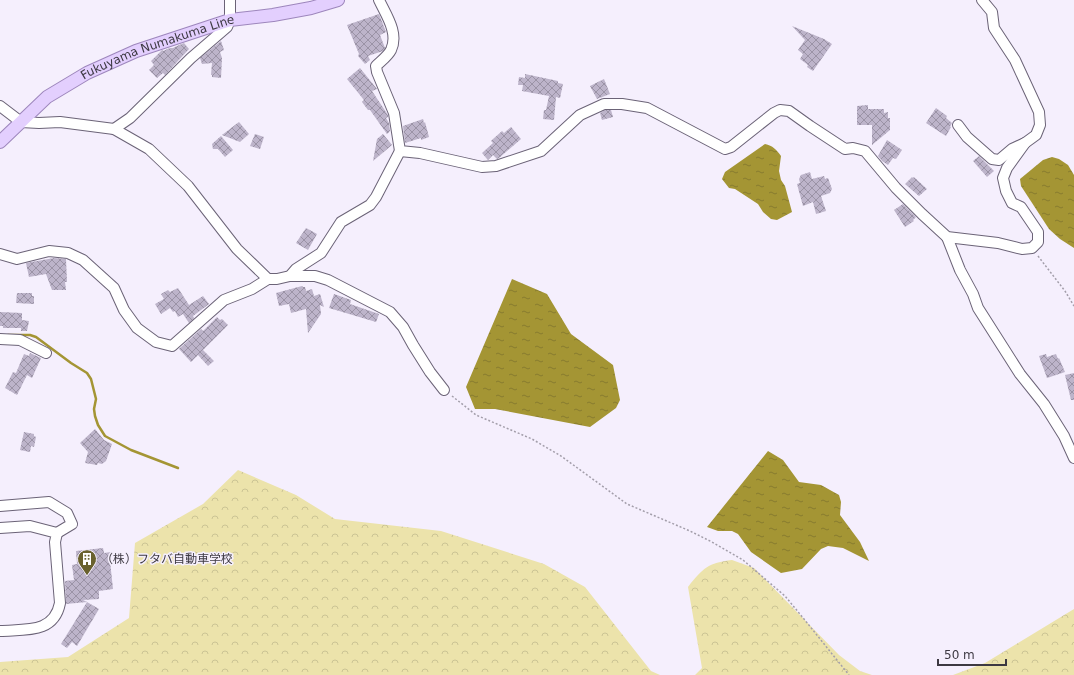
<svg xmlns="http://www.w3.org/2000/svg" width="1074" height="675" viewBox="0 0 1074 675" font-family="'DejaVu Sans','Noto Sans JP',sans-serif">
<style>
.forest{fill:url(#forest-crowns)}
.water{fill:url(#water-ripples)}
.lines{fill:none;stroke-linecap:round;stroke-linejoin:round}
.stream{stroke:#a49534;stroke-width:2.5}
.building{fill:url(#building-cross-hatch)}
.minor-casing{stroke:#6b6377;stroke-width:12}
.major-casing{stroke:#9d86bc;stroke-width:14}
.path{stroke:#a39eaa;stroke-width:1.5;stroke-dasharray:2 2;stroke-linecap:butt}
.minor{stroke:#fff;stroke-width:10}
.major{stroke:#e3cffe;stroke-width:12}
.labels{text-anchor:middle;stroke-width:3;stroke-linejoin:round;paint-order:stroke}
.street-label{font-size:12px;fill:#3d3942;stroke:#f5effd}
.poi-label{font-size:12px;fill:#3d3942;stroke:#f5effd;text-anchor:start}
</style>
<defs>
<pattern id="forest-crowns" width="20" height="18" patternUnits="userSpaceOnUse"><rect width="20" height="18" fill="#ece3ab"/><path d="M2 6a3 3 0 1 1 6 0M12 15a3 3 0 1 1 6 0" fill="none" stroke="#cbc494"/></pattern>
<pattern id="water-ripples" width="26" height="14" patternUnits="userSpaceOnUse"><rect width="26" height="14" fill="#a49534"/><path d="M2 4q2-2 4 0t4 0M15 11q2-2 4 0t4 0" fill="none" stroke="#877b2e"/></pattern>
<pattern id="building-cross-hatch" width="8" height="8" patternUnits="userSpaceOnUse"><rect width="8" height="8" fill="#bdb4ca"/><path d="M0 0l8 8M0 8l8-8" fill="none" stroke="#9b93a6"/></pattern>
</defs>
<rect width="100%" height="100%" fill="#f5effd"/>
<g class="forest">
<polygon points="238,470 296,495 335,519 441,531 544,564 585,587 651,671 660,675 0,675 0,662 68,657 129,618 135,543 203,504"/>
<path d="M732,560L754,568L839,655L860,671L872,675H695L702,668L688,587C703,568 708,563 732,560Z"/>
<polygon points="1074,609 1074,675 953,675 985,663"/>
</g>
<g class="water">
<path d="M765,144C773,146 776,149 781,156L779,171L781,180L785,186L792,212L777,220L771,219L763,212L758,204L735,189L729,188L722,179L725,172Z"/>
<polygon points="1052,157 1059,159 1068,165 1074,175 1074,248 1060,239 1049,229 1021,186 1020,179 1043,160"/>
<polygon points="512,279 547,294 571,334 613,365 620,400 616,408 590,427 495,409 475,409 466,387"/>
<polygon points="768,451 783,460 799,482 821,485 839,495 841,502 840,515 860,542 869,561 843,548 828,546 821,549 802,569 781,573 751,552 738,534 732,531 718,531 707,527"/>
</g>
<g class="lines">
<polyline class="stream" points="8,335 30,335 36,337 71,363 87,373 91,379 96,399 94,409 95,416 98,425 105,436 131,450 178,468"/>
</g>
<g class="building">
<polygon points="379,14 386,32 380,35 385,48 383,51 368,56 370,60 365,64 358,56 359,54 347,25"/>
<polygon points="792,26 824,39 832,44 813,71 807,67 808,65 800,59 803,54 798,50 805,40"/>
<polygon points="221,41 224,50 220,52 222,58 221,78 212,77 212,75 211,75 212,63 202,64 200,58"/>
<polygon points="184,43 189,49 165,75 163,73 157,78 149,70 154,65 151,61 162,50 163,51 170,48 173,48 177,46"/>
<polygon points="360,68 377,89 372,91 388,115 388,117 386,118 389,123 390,131 387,134 370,110 368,110 362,102 364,100 347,79"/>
<polygon points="525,74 558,81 558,83 563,84 560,98 556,97 554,120 543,119 544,110 546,110 549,96 522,91 523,85 518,85 519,77 525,78"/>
<polygon points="604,79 610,94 597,99 590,86"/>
<polygon points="868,105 868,109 884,109 884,113 888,112 888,118 890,118 890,130 872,145 872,125 857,125 857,106"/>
<polygon points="936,108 947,116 946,118 952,123 950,127 951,127 946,136 926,123"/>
<polygon points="605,110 611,110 613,117 602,120 600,113"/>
<polygon points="423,119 424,123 425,122 429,137 421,140 421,138 405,143 403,126"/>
<polygon points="239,122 249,134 240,142 222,135"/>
<polygon points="511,127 521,139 499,158 497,159 493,155 488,160 482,153 493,143 491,141 502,131 504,133"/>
<polygon points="255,134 264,137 260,149 250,146"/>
<polygon points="383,134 392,145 373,161 377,139"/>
<polygon points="221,136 233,150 225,157 218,149 213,149 212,144"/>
<polygon points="887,140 902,150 896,159 893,158 888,165 882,161 878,156"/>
<polygon points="979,156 994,171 987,177 973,161"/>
<polygon points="810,172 812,179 824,176 825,179 828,178 832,189 830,193 821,196 826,211 816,214 813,202 803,206 797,184 800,183 799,179 801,175"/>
<polygon points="912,177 913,178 914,177 927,189 919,196 905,184"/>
<polygon points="903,204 916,217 913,220 914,221 905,227 894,210"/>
<polygon points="306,228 317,234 308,250 296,243"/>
<polygon points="54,258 66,259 67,282 65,282 66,290 52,290 46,274 29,277 26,263"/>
<polygon points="302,286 303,287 305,287 306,291 312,289 314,296 320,294 324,307 320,305 321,314 308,333 306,309 291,313 289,304 279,306 276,293"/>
<polygon points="178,288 189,305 203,296 209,304 193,316 194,318 189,323 183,314 178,317 175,311 173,312 170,308 161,314 155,304 164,299 161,294 168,290 170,292"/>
<polygon points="17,293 32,293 32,296 34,296 34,304 16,303"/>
<polygon points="334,294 351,300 350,304 379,314 376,322 329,308"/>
<polygon points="0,312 22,313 22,320 29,321 27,331 21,331 21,328 3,328 3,326 0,326"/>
<polygon points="217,317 220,320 222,319 228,325 203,350 214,361 208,366 198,355 191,362 179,349 201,329 203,331"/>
<polygon points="30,353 41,358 32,378 27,375 17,395 5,388 13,372 16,373 24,354 29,356"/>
<polygon points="1046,354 1047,357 1056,354 1058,359 1059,358 1065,372 1047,378 1039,356"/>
<polygon points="1074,373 1074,400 1071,400 1065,375"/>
<polygon points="95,429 104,440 112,444 106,461 102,464 98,463 97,465 85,463 88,452 80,443"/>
<polygon points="24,432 34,434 34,436 36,437 34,447 31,446 30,452 20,450"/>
<polygon points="103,548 104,553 111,552 111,561 110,561 113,589 99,591 99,599 83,600 87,602 66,604 65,581 74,580 72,565 77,564 76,551"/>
<polygon points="87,602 99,609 77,646 72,642 67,648 61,644"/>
</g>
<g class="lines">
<g class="minor-casing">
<g id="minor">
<path d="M379,0C386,15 399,33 391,50C388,56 381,61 376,66L377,72L394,113L400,151L420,153L482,167L496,166L541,151L580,115L604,104H622L647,108L725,149L731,147L774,113L780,110L789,111L810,126L845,149L853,148L865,151L896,188L922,214L947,237L998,243L1022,249L1032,248L1038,242V232L1021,207L1012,203L1006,191L1003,178L1007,168L1025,143L1036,135L1040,125L1039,112L1015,60L994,28L992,12L982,0"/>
<polyline points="0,106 21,122 39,123 60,122 114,129 149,149 188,186 237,249 268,279"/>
<polyline points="958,125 967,137 992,159 999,160 1012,149 1025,143"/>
<polyline points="114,129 130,118 191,58 227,27 230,20 230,0"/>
<polyline points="947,237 960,270 973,294 978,308 1020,374 1044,404 1064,436 1074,458"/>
<polyline points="0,254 17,259 49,251 68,253 83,260 114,288 124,310 137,328 156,342 172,346 224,300 252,289 268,279 277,279 290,276 296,269 321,253 341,222 370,205 376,197 400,151"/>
<polyline points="290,276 315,276 328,280 390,312 403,327 413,345 430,372 444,390"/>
<polyline points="0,339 20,340 46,353"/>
<polyline points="0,506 49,502 67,513 72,524 57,533"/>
<path d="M0,528L30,526L57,533L55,542L60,603C54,634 25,629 0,631"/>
</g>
</g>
<g class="major-casing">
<g id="major">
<path id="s1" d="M0,142L47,97L87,73L136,51L230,20L273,15L311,8L338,0"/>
</g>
</g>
<g class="path">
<polyline points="1038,256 1065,291 1074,306"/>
<polyline points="452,396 476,415 532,439 561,456 627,504 690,531 712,542 743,560 785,596 804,619 849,675"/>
</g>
<use href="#minor" class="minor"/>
<use href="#major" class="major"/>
</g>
<defs>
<g id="building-pin" transform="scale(1)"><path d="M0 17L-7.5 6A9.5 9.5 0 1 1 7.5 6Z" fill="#69612d" stroke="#f5effd"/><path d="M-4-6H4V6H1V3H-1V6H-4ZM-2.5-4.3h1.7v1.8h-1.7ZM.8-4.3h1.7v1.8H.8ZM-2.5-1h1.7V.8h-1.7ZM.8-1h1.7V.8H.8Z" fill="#fff"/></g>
</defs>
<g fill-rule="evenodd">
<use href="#building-pin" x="87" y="559"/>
</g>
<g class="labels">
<g class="street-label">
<text dy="4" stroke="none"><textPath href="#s1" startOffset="187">Fukuyama Numakuma Line</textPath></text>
</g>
<g class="poi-label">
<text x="101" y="563">（株）フタバ自動車学校</text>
</g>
</g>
<path d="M938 659v6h68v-6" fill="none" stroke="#3d3942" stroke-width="2"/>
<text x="944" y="659" font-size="12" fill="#3d3942" stroke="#f5effd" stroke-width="3" paint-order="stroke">50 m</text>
</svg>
